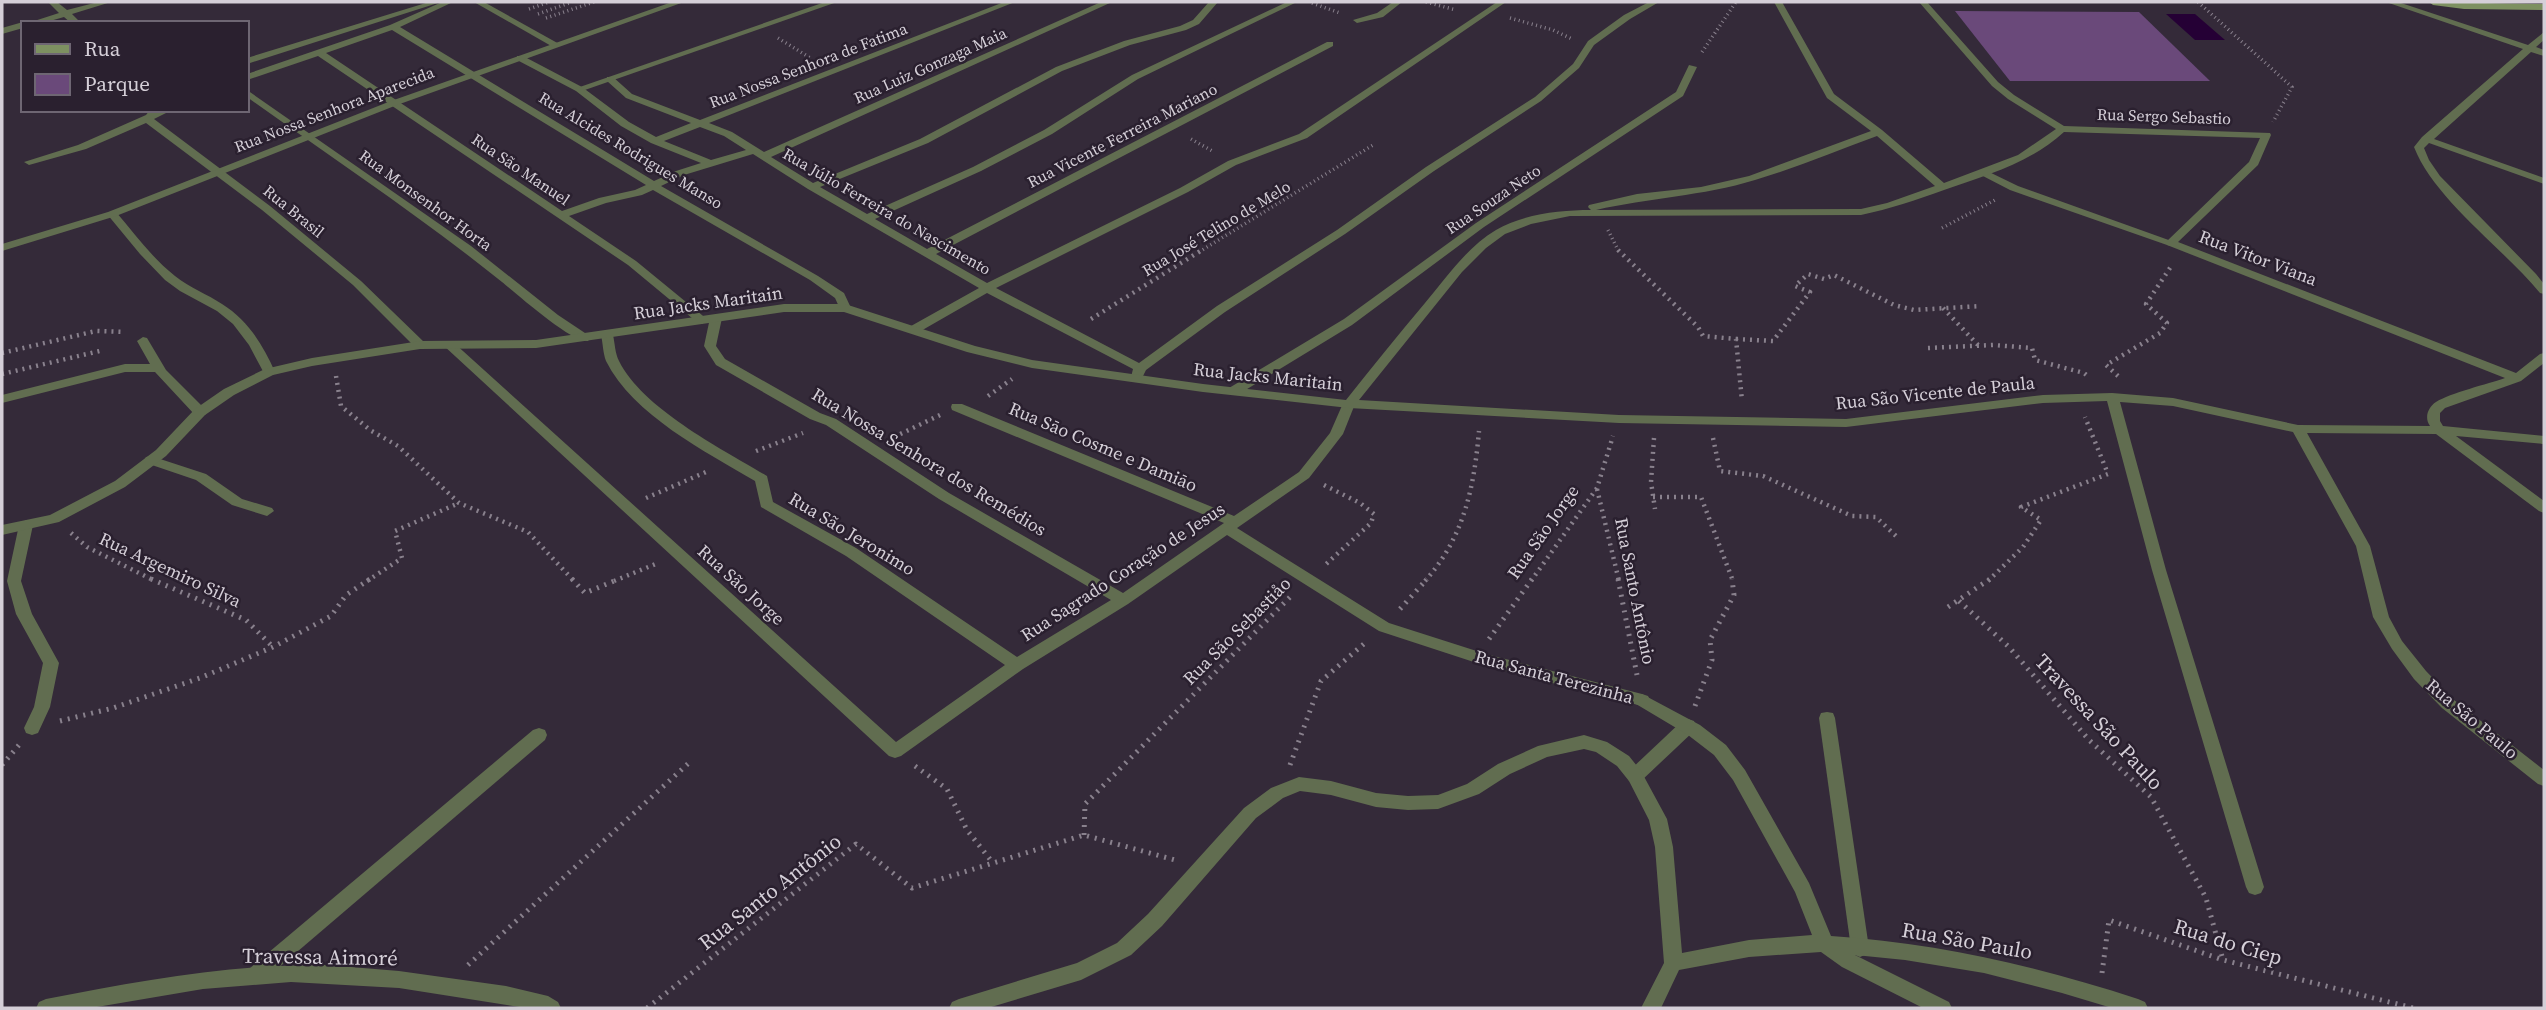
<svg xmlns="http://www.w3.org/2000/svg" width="2546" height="1010" viewBox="0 0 2546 1010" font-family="'Source Serif 4',serif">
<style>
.green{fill:#6a497a}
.water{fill:#250035}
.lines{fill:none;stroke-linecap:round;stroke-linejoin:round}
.path-far2{stroke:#89818d;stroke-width:3.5;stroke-dasharray:1 3.5;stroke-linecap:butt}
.path-far1{stroke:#89818d;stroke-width:4.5;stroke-dasharray:2 5;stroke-linecap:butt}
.path{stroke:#89818d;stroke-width:5;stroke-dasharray:2 6;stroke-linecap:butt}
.lane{fill:#616d50;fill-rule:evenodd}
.street{fill:#616d50;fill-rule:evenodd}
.secondary{fill:#7d9061;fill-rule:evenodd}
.labels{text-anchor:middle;stroke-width:5;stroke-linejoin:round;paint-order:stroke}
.far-street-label{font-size:16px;fill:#d5cfd8;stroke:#2a202f}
.street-label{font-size:18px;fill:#d5cfd8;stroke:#2a202f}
.near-street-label{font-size:21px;fill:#d5cfd8;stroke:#2a202f}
</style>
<rect width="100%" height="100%" fill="#342a39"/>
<polygon class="green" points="1955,11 2139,12 2210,81 2010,81"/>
<polygon class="water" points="2166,14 2195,14 2225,40 2195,40"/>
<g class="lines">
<g class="path-far2">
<polyline points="1426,2 1456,10"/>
<polyline points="2198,2 2292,87 2273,122"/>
<polyline points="1312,3 1340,13"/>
<polyline points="529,9 549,2"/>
<polyline points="538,14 572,2"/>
<polyline points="546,18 594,2"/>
<polyline points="1510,18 1553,30 1572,39"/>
<polyline points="778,38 812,59"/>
<polyline points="1702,52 1736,2"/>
<polyline points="1191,139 1214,152"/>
<polyline points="1942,228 1995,200"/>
<polyline points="1608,230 1619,252"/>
<polyline points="1199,252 1373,145"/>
</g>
<g class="path-far1">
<polyline points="1618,250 1698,327 1703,336 1736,339 1742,401"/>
<polyline points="1943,308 1978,345"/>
<polyline points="1091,319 1202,250"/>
<polyline points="1736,339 1773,341 1810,292 1795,286 1808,274 1824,279 1834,275 1894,305 1914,310 1981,306"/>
<polyline points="1928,348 1993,345 2032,348 2035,360 2084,373 2089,377"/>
<polyline points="2,353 96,331 124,332"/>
<polyline points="2,374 104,350"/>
<polyline points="336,376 341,406 370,430 398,446 459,503 528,532 574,581"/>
<polyline points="2118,376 2106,365 2160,333 2167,323 2146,304 2172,265"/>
<polyline points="988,396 1012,379"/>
<polyline points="894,437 940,415"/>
<polyline points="1654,438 1651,482 1655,509"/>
<polyline points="1713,438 1720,471 1763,476 1852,516 1876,517 1897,537"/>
<polyline points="756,451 803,433"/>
<polyline points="1324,485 1360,503 1374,514 1371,523 1324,566"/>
<polyline points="1597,489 1619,581"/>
<polyline points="1653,497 1701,497 1733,581"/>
<polyline points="646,498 706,472"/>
<polyline points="71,533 87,547 155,581"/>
<polyline points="367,581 402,558 395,531 459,503"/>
<polyline points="614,581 658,563"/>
<path d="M1425,581C1464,537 1474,488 1479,431"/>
<polyline points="1531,581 1597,488 1613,436"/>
<polyline points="1988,581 2023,547 2041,520 2021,507 2108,474 2085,417"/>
</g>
<g class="path">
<polyline points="151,579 246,620 273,647"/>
<polyline points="572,579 585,593 619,579"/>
<polyline points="1618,579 1637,675"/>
<polyline points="1959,601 2009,647 2089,740 2151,797 2206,898 2223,960"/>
<polyline points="1948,607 1990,579"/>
<polyline points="1400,609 1427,579"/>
<polyline points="1489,639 1532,579"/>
<polyline points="1695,706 1712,660 1710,640 1734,595 1732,579"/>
<polyline points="60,721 113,708 200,678 273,647 331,616 346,595 370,579"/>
<polyline points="2,765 19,745"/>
<polyline points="1290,765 1321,681 1366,642"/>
<polyline points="915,766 947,789 967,830 993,863"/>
<polyline points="1084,835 1085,804 1294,593"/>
<polyline points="468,965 691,761"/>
<polyline points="2102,973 2109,920 2223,960 2413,1008"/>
<polyline points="647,1008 856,844 912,888 1084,835 1175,860"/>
</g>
<g class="lane">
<path d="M442,2H453L400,27L654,181L676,171L701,163L651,143L621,126L576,91L517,60V56H523L582,87L629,122L656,137L691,123L626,98L607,81V77H613L632,94L700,120L1004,2H1015L709,123L732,132L764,152L1101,2H1112L771,157L813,183L920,139L1056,67L1124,41L1180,26L1193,20L1209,2H1218L1199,24L1186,30L1130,45L1062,71L928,143L820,187L867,214L973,167L1044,130L1132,75L1287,2H1297L1138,79L1052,134L981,171L875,219L927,249L1327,42H1333V46L936,254L987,283L1180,188L1228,161L1299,134L1497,2H1506L1307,138L1236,165L1188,192L996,288L1139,363L1217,306L1337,230L1426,167L1535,97L1573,64L1588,41L1624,15L1649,2H1659L1630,19L1594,45L1579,68L1541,101L1434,171L1345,234L1225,312L1146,370L1141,380L1137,381L1131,377L1133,369L987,293L919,332H911L909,329L911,326L979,288L808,189L753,154L684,175L661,186L818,276L844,293L851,308L849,311H841L835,298L810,280L653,190L642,195L606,203L569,216L636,261L708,320L702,324L698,323L628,265L318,56L247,80V74L390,25ZM392,30L646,185L635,190L599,198L562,211L326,53ZM700,127L724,136L746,150L711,160L664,141Z"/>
<polygon points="474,2 484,2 561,45 553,47"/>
<polygon points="1689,65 1697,67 1683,96 1484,227 1352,325 1239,394 1229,394 1228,391 1229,388 1344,319 1476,223 1676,92"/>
<path d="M247,90L471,246L558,315L588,335L590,338L588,341C572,343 517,294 502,282C420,216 332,158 247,97Z"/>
<polygon points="150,110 172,110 154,119 270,206 361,281 424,342 426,345 424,348 416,348 353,285 262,210 146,123 86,149 29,165 24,162 78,145 146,115"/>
<polygon points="1985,170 2018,186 2177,243 2171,246 2167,245 2010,190 1981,175 1981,171"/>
<path d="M112,211L116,212C135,234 152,258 175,276C190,288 207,294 222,304C248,320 263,345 275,372L273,375H265L249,345L233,324L217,311L180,291L165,280L140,254L107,214Z"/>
<path d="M716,314L722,318L716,346L725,359L820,413L836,419L949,493L1123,593L1224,523L952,410L951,407L952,404H962L1234,516L1299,472L1330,433L1344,401H1354L1355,404L1343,434L1309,478L1237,528L1389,623L1486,654L1642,694L1648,696L1650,700L1648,704L1642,706L1486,666L1379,631L1227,535L1128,604L1023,669L901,756L895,758L889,756L443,345L445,342H453L896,742L1005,665L846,556L761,507L755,481C706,452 633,415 606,361C603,353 603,344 601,335L603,332L607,331L613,335C615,344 615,353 619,361C643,409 722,449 767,476L773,502L856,548L1017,657L1111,600L939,499L826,425L810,419L716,365L704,346L710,318Z"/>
<polygon points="143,337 147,338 166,370 205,409 207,412 205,415 195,415 155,372 125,372 2,403 2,395 125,364 150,364 137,341"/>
<polygon points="151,456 206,474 242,499 272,508 274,511 267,516 232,505 196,480 146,463 144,460 146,457"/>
<polygon points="26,520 33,525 21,581 32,614 59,663 50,707 38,733 32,735 26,733 24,728 34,707 43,663 16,614 7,581 19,525"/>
<polygon points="1827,712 1833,713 1835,718 1869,948 1867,954 1860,957 1853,954 1851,948 1819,718 1821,713"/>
<polygon points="1688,719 1694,721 1696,726 1694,731 1641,781 1635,783 1629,781 1627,776 1629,771 1682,721"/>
<polygon points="539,728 545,730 547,735 545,740 263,981 256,984 249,981 247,975 249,969 533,730"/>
</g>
<g class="street">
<polygon points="48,2 57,2 67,10 98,2 111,2 72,14 81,23 71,23 64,17 43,23 28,23 59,13"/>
<polygon points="429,2 441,2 247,64 247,58"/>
<polygon points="672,2 684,2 397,105 116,216 2,251 2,244 108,212 391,101"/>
<polygon points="825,2 837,2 582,91 574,89"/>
<polygon points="1393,2 1402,2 1383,17 1357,23 1353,20 1377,13"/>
<path d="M1774,2H1782L1834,94L1882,130L1944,183L2018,155L2056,129L2008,99L1992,86L1919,2H1927L1998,82L2014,95L2064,126L2270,133L2271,135L2258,165L2178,242L2516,373L2540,354L2544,353V363L2521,381L2445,408L2440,413V421L2443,426L2544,436V444L2456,436L2544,501V513L2539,511L2436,434L2307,433L2370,546L2389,617L2402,641L2426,671L2454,700L2544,770V786L2538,784L2442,708L2414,679L2392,649L2373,617L2356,546L2293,432L2173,406L2120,402L2166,570L2264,887L2261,893L2255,895L2249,893L2246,887L2152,570L2107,401L2043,403L1846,427L1619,423L1349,408L1203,392L1032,368L967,352L844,312H784L536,348L420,349L312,366L273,375L234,395L205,415L166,456L125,487L59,522L2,535V525L50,515L115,481L156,450L195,409L224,389L265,369L312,358L420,341L536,340L784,304H845L975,346L1032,360L1203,384L1346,400C1372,367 1398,335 1425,303C1446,278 1467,247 1496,230C1523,214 1560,210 1591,210L1588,207L1589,205L1637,194L1701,187L1749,176L1871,131L1827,98ZM2064,132L2260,138L2249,162L2167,241V245L2505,378C2488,384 2450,393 2436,402C2428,407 2424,418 2430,426L2298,425L2173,398L2112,393L2043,395L1846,419L1619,415L1359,400L1462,272L1486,248L1505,234L1531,224L1570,216L1861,215C1890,209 1916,200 1944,190C1987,175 2030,163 2064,132ZM1877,136L1935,186L1887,203L1861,209L1596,210C1648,198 1703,196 1755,180C1796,168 1836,151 1877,136Z"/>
<path d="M2386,2H2398L2528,45L2544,32V40L2536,47L2544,50V56L2531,52L2434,139L2544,178V184L2429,143L2424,148L2429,160L2440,176L2536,274L2544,284V294L2540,293C2504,249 2434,199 2414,147L2422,137L2523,49Z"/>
<polygon points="23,22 23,28 2,34 2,28"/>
<path d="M1642,694L1700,725L1726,745L1745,770L1809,883L1831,936C1937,943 2038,966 2138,999L2145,1002L2148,1008H2112L2062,993L1984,973L1905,960L1855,955L1949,1002L1952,1008H1923L1842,967L1821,952L1749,957L1679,970L1661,1008H1641L1664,963L1655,847L1649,820L1629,781L1617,766L1596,752L1584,749L1547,757L1510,774L1479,794L1438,809L1408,810L1376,807L1331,795L1300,791L1283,798L1256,818L1162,926L1131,955L1081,980L988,1008H949L952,1002L959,999L1077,963L1117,943L1148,914L1244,808L1271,788L1299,777L1331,781L1376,793L1408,796L1438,795L1467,784L1498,764L1538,746L1584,735L1607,742L1629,756L1641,771L1667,819L1673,847L1682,953L1749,940L1812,935L1795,892L1733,780L1714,755L1688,735L1636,704L1634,700L1636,696Z"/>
<path d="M327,965L399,971L506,986L548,996L558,1002L561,1008H526L399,988L291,982L203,989L91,1008H36L39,1002L46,999C140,981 231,964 327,965Z"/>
</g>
<polygon class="secondary" points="2429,2 2544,4 2544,10 2464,9 2433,5"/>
</g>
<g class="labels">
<g class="far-street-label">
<text transform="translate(808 65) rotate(-21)" y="6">Rua Nossa Senhora de Fatima</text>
<text transform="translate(930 65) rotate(-24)" y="6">Rua Luiz Gonzaga Maia</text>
<text transform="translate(334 109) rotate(-21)" y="6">Rua Nossa Senhora Aparecida</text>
<text transform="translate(2164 116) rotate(2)" y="6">Rua Sergo Sebastio</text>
<text transform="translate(1122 135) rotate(-27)" y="6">Rua Vicente Ferreira Mariano</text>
<text transform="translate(631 150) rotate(31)" y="6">Rua Alcides Rodrigues Manso</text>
<text transform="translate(521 169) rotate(34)" y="6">Rua São Manuel</text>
<text transform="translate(1493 199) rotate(-34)" y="6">Rua Souza Neto</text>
<text transform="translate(426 200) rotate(36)" y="6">Rua Monsenhor Horta</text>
<text transform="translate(294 211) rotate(39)" y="6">Rua Brasil</text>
<text transform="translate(887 211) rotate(30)" y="6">Rua Júlio Ferreira do Nascimento</text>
<text transform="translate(1216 228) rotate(-31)" y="6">Rua José Telino de Melo</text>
</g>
<g class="street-label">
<text transform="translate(2258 258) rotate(21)" y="6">Rua Vitor Viana</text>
<text transform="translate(708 303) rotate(-8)" y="6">Rua Jacks Maritain</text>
<text transform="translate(1268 377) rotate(6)" y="6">Rua Jacks Maritain</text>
<text transform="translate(1935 393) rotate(-6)" y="6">Rua São Vicente de Paula</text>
<text transform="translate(1103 447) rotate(23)" y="6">Rua Sāo Cosme e Damiāo</text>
<text transform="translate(929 462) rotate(31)" y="6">Rua Nossa Senhora dos Remédios</text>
<text transform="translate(1543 532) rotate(-55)" y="6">Rua São Jorge</text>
<text transform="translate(852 534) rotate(31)" y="6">Rua São Jeronimo</text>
<text transform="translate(170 570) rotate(25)" y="6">Rua Argemiro Silva</text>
<text transform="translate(1123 572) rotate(-33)" y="6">Rua Sagrado Coração de Jesus</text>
<text transform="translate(741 585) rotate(42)" y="6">Rua São Jorge</text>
<text transform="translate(1635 591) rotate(79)" y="6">Rua Santo Antônio</text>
<text transform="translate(1237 631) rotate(-45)" y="6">Rua São Sebastiåo</text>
<text transform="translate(1554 677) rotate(15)" y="6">Rua Santa Terezinha</text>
<text transform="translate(2472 719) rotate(40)" y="6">Rua São Paulo</text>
</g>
<g class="near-street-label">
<text transform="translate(2099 722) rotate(47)" y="7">Travessa São Paulo</text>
<text transform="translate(770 892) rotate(-38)" y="7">Rua Santo Antônio</text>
<text transform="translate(1967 941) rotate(10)" y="7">Rua São Paulo</text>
<text transform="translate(2228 942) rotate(17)" y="7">Rua do Ciep</text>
<text transform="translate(320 957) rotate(1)" y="7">Travessa Aimoré</text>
</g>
</g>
<rect width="2546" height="1010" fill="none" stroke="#d5cfd8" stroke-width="7"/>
<rect x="21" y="21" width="228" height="91" fill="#2a202f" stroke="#6e6673" stroke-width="2"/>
<rect x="35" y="44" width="35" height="10" fill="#7d9061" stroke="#6e6673" stroke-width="2"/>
<text x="84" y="56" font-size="21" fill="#d5cfd8">Rua</text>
<rect x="35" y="74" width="35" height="21" fill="#6a497a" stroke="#6e6673" stroke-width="2"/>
<text x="84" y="91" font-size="21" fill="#d5cfd8">Parque</text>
</svg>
